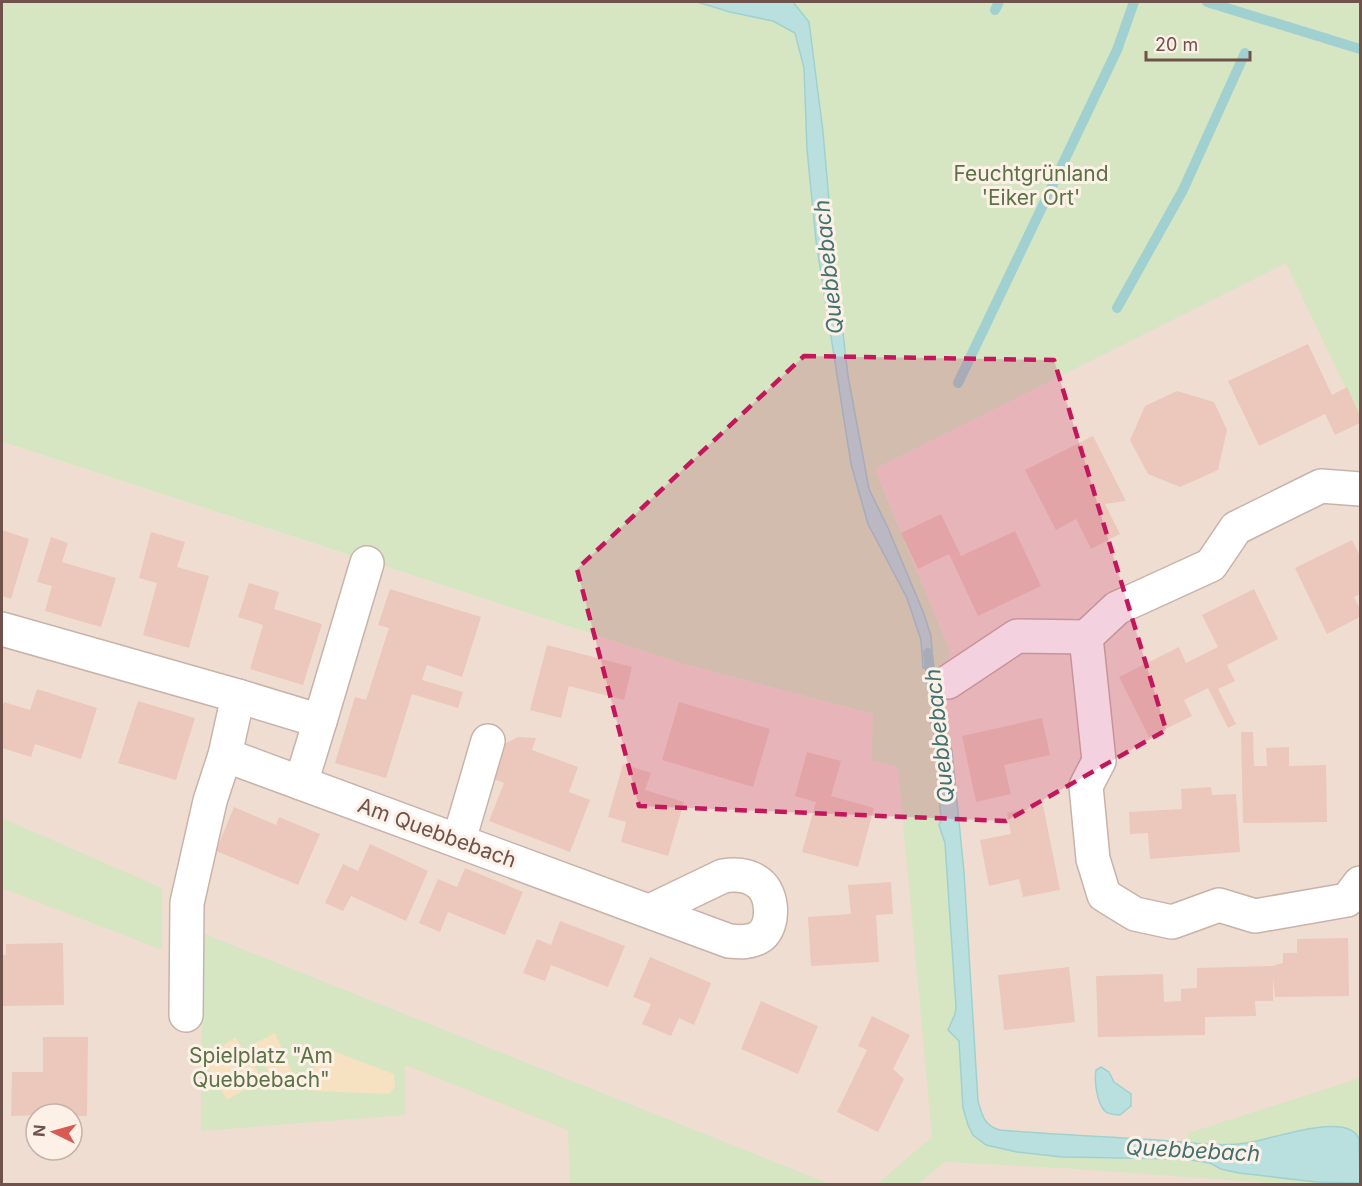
<svg xmlns="http://www.w3.org/2000/svg" width="1362" height="1186" viewBox="0 0 1362 1186" font-family="Inter,sans-serif">
<style>
.residential{fill:#f0ddd1;fill-rule:evenodd}
.green{fill:#d6e5c2}
.sand{fill:#f6e1c0}
.water{fill:#b9e0df;stroke:#a0d1d0;stroke-width:1.5}
.lines{fill:none;stroke-linecap:round;stroke-linejoin:round}
.stream{stroke:#a0d1d0;stroke-width:10}
.building{fill:#ecc7bc}
.minor-casing{stroke:#c8b3aa;stroke-width:36}
.minor{stroke:#fff;stroke-width:33}
.marked{fill:#c2185b;fill-opacity:0.2;stroke:#c2185b;stroke-width:4.5;stroke-dasharray:12 8;stroke-linejoin:round}
.labels{text-anchor:middle;stroke-width:6;stroke-linejoin:round;paint-order:stroke}
.park-label{font-size:21px;fill:#5a7245;stroke:#fdf1e7}
.street-label{font-size:21px;fill:#6e524b;stroke:#fdf1e7}
.water-label{font-size:22px;font-style:italic;fill:#417272;stroke:#fdf1e7}
</style>
<rect width="100%" height="100%" fill="#f9ece2"/>
<path class="residential" d="M1360,224V1184H2V442L684,664L873,714L950,651L875,469ZM36,1114H72V1150H36Z"/>
<g class="green">
<polygon points="2,2 1360,2 1360,418 1286,263 875,469 950,651 939,697 942,712 929,716 934,731 941,820 939,825 945,843 956,1007 955,1014 948,1031 959,1041 963,1108 986,1145 1017,1152 1062,1157 1185,1159 1210,1163 1221,1169 1239,1173 1316,1182 1349,1182 1360,1184 1282,1184 1062,1168 945,1162 918,1184 877,1184 932,1137 898,767 872,760 873,714 684,664 2,442"/>
<polygon points="2,818 162,888 162,950 2,888"/>
<polygon points="200,932 830,1184 570,1184 568,1130 405,1065 405,1115 201,1131 202,982"/>
<polygon points="1360,1078 1360,1147 1335,1126 1305,1130 1263,1141 1239,1144 1207,1145 1188,1143 1188,1133"/>
</g>
<g class="sand">
<polygon points="275,1033 296,1081 277,1091 255,1043"/>
<polygon points="235,1037 263,1079 227,1100 205,1063 204,1059"/>
<polygon points="321,1048 328,1049 394,1074 395,1087 389,1094 312,1091 316,1056"/>
</g>
<g class="water">
<polygon points="697,2 793,2 809,22 823,132 833,247 848,376 869,489 888,528 924,614 931,636 933,666 923,668 921,640 907,598 868,524 851,464 816,241 807,149 804,68 795,33 773,21 730,12"/>
<path d="M942,712L952,751L964,872L978,1101C982,1115 984,1126 1000,1130C1057,1135 1113,1137 1170,1141C1196,1143 1221,1147 1247,1143C1271,1140 1348,1110 1359,1139L1360,1183L1316,1182L1239,1173L1221,1169L1210,1163L1185,1159L1062,1157L1017,1152L986,1145L973,1135L968,1125L963,1108L959,1041L948,1030L955,1014L956,1007L945,843L939,825L941,820L934,731L929,716Z"/>
<path d="M1101,1067L1109,1072L1114,1082L1131,1094V1106L1120,1115C1115,1114 1110,1115 1106,1112C1097,1105 1094,1081 1096,1070Z"/>
</g>
<g class="lines">
<g class="stream">
<polyline points="1207,2 1360,49"/>
<polyline points="995,10 999,2"/>
<polyline points="1117,308 1183,190 1245,53"/>
<polyline points="958,383 1117,50 1134,2"/>
<polyline points="928,653 932,689 941,726"/>
</g>
</g>
<g class="building">
<polygon points="1308,344 1332,395 1347,387 1360,416 1360,423 1335,435 1325,414 1259,446 1228,381"/>
<polygon points="1177,391 1214,402 1227,430 1218,470 1180,487 1148,474 1130,440 1145,406"/>
<polygon points="1093,436 1126,501 1105,504 1120,534 1091,549 1076,519 1056,530 1025,470"/>
<polygon points="941,514 961,556 1015,531 1041,586 978,616 949,554 918,569 901,533"/>
<polygon points="2,530 29,539 11,599 2,596"/>
<polygon points="151,532 185,542 177,567 209,576 189,648 143,635 157,583 139,578"/>
<polygon points="51,537 68,543 62,562 116,578 101,627 45,611 52,586 37,582"/>
<polygon points="1352,540 1360,556 1360,594 1354,597 1360,609 1360,617 1327,634 1295,568"/>
<polygon points="249,583 279,592 274,609 322,624 303,685 250,669 263,625 238,617"/>
<polygon points="390,589 481,617 462,677 427,665 422,680 463,692 458,708 412,694 386,778 335,763 355,697 366,700 389,628 378,625"/>
<polygon points="1254,589 1278,639 1227,665 1235,681 1218,689 1236,724 1228,728 1208,688 1184,700 1192,716 1149,737 1119,677 1179,647 1186,663 1218,647 1202,615"/>
<polygon points="547,645 632,667 624,700 569,686 561,718 530,710"/>
<polygon points="37,689 97,708 81,759 35,744 31,757 2,748 2,711 4,702 30,710"/>
<polygon points="138,701 195,718 176,780 118,763"/>
<polygon points="679,702 770,729 753,787 662,760"/>
<polygon points="1042,718 1050,755 1004,765 1011,794 976,802 962,736"/>
<polygon points="1241,732 1253,732 1254,766 1267,766 1266,748 1289,747 1289,766 1326,765 1327,822 1243,823"/>
<polygon points="518,737 536,738 532,750 578,767 569,792 590,800 570,852 489,821 504,783 486,776 496,748"/>
<polygon points="807,752 841,761 831,796 874,808 858,867 802,852 816,802 795,796"/>
<polygon points="623,764 651,773 645,790 684,802 668,856 621,842 626,822 608,817"/>
<polygon points="1211,787 1212,795 1236,794 1240,852 1150,859 1148,833 1130,834 1129,812 1182,809 1181,789"/>
<polygon points="1043,805 1060,890 1023,897 1019,879 989,886 980,840 1011,834 1007,813"/>
<polygon points="234,807 276,825 279,817 320,834 298,885 216,851"/>
<polygon points="370,844 428,871 406,921 351,896 343,911 325,903 343,864 358,871"/>
<polygon points="465,868 523,892 505,935 448,912 440,932 419,923 438,879 457,887"/>
<polygon points="891,882 893,914 876,915 879,962 811,966 808,917 851,914 848,885"/>
<polygon points="560,921 625,946 608,987 551,965 545,981 523,973 537,939 551,945"/>
<polygon points="1348,938 1349,996 1275,997 1273,977 1273,1001 1255,1001 1256,1016 1205,1017 1205,1035 1098,1037 1096,976 1163,974 1164,1002 1181,1001 1181,989 1197,988 1197,968 1272,966 1283,963 1283,953 1297,953 1297,939"/>
<polygon points="63,943 64,1005 2,1006 2,955 6,955 6,944"/>
<polygon points="650,957 711,983 694,1025 679,1018 671,1036 642,1024 651,1004 633,997"/>
<polygon points="1069,967 1075,1022 1004,1030 998,975"/>
<polygon points="761,1001 818,1026 798,1074 741,1049"/>
<polygon points="872,1016 910,1035 893,1069 904,1079 878,1132 837,1112 867,1050 858,1046"/>
<polygon points="43,1037 88,1037 87,1116 72,1116 72,1114 11,1116 12,1072 43,1072"/>
</g>
<g class="lines">
<g class="minor-casing">
<g id="minor">
<polyline points="2,629 238,696 225,755"/>
<polyline points="1086,637 1099,761 1086,786 1093,859 1104,895 1135,914 1172,922 1219,905 1255,916 1347,900 1360,883"/>
<polyline points="948,682 1017,636 1086,637 1117,608 1211,565 1236,528 1321,486 1360,489"/>
<polyline points="238,696 320,721 367,563"/>
<polyline points="301,783 320,721"/>
<polyline points="459,840 488,741"/>
<path d="M186,1015L187,903L210,801L225,755L729,941C740,942 751,943 761,936C775,924 773,894 759,883C749,875 735,874 723,876L650,911"/>
</g>
</g>
<use href="#minor" class="minor"/>
</g>
<path class="marked" d="M804,356L1054,360L1166,730L1006,821L639,806L577,569Z"/>
<g class="labels">
<g class="park-label">
<text x="1031" y="181">Feuchtgrünland<tspan x="1031" dy="24">'Eiker Ort'</tspan></text>
<text x="261" y="1063">Spielplatz "Am<tspan x="261" dy="24">Quebbebach"</tspan></text>
</g>
<g class="street-label">
<text transform="translate(437 833) rotate(20)" y="7">Am Quebbebach</text>
</g>
<g class="water-label">
<text transform="translate(828 267) rotate(-96)" y="8">Quebbebach</text>
<text transform="translate(939 736) rotate(-96)" y="8">Quebbebach</text>
<text transform="translate(1193 1150) rotate(3)" y="8">Quebbebach</text>
</g>
</g>
<rect width="1362" height="1186" fill="none" stroke="#6e524b" stroke-width="6"/>
<g transform="translate(54 1132) rotate(275)"><circle r="28" fill="#fdf1e7" stroke="#c4b1a9" stroke-width="1.5"/>
<path d="M0-4.5L10 22L0 15L-10 22Z" fill="#d75b53"/>
<text y="-9" font-size="16" font-weight="bold" text-anchor="middle" fill="#6e524b">N</text>
</g>
<path d="M1146 51v9h104v-9" fill="none" stroke="#6e524b" stroke-width="3"/>
<text x="1155" y="51" font-size="18" fill="#6e524b" stroke="#fdf1e7" stroke-width="4.5" paint-order="stroke">20 m</text>
</svg>
